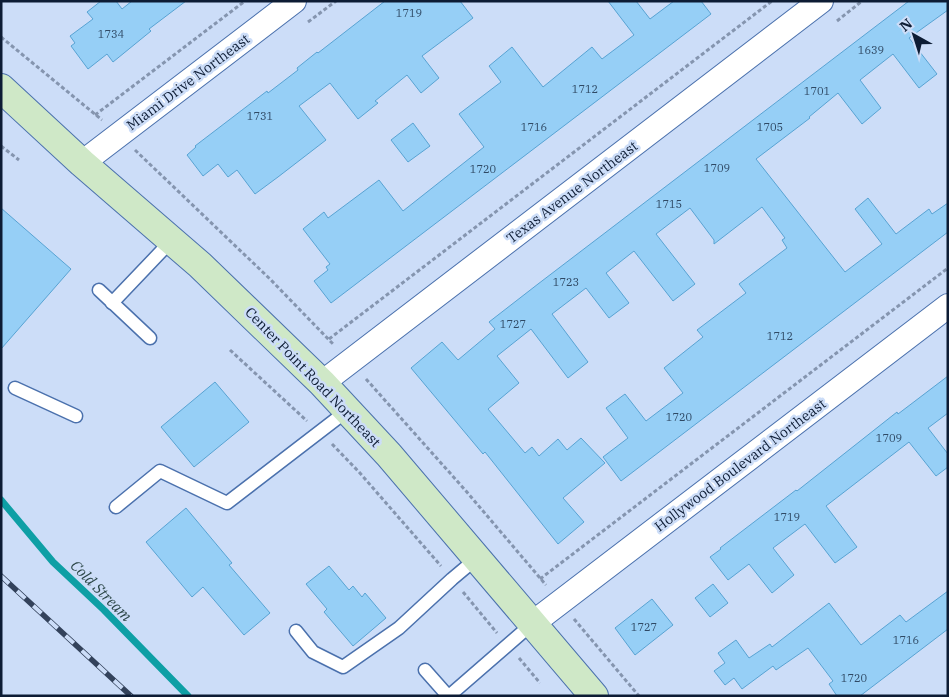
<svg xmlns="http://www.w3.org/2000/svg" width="949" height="697" viewBox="0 0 949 697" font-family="'IBM Plex Serif',serif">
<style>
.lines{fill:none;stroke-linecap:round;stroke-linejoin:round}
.stream{stroke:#0e9fa5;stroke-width:7}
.building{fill:#96cff6;stroke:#58a3d3}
.service-casing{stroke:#4b71ad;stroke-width:15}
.minor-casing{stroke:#4b71ad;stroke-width:26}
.secondary-casing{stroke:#4b71ad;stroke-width:30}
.path{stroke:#8595af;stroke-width:3;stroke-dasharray:4 2.5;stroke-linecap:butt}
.service{stroke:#fff;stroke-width:12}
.minor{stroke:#fff;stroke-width:24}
.secondary{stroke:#cfe8c7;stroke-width:28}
.rail-casing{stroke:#33425b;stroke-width:5.5}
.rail{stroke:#ccddf8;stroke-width:4;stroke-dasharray:11;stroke-linecap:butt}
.labels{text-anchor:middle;stroke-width:5;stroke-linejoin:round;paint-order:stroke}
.number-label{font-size:11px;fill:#2f4964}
.street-label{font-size:14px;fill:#0d1c34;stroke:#ccddf8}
.water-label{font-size:15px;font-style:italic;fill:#2b4647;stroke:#ccddf8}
</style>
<rect width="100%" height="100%" fill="#ccddf8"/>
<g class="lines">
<polyline class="stream" points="1,500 53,562 104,610 188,696"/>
</g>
<g class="building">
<polygon points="101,1 116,1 122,9 132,1 186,1 149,29 151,31 113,62 107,54 88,69 71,46 75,43 70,36 93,19 87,12"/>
<polygon points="385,1 460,1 473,18 422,56 439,78 421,93 407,75 375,101 378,103 358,119 330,83 299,106 326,140 278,177 255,194 237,170 228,177 218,164 203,176 187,155 196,147 195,146 267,91 268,93 298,70 297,68 317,52 318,53"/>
<polygon points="608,1 636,1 650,19 674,1 701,1 711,14 331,303 314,281 328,270 326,267 330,264 303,229 324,212 328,218 379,180 403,211 484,147 459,114 501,82 489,66 512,47 543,87 592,47 602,59 634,35"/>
<polygon points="909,1 948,1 948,10 909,38 937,74 919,88 893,54 860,80 881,108 862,124 838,93 809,117 810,118 756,159 845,272 882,244 855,209 868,198 896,234 929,209 932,214 948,203 948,232 621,481 603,457 628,438 606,408 625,394 646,421 683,393 664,368 703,337 697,330 746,293 739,284 787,248 782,240 785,238 762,207 714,244 714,240 690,208 656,234 695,284 673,301 634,251 606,273 629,303 609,318 586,288 552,314 588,362 568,378 531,329 497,356 519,383 488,409 525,453 532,447 539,456 558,439 567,450 581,438 605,463 563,498 584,522 558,544 485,452 483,454 411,368 442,342 458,360 495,329 489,322 538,284"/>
<polygon points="413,123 430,146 408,162 391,140"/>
<polygon points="1,208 71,269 1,349"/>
<polygon points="948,376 948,413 928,428 948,454 948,467 936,476 909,442 826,506 857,547 835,563 805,524 773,548 794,575 772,593 749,564 728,580 710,557 721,549 720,548 796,490 797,491 897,412 898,414"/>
<polygon points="215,382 249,422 194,467 161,427"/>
<polygon points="186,508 232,563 229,565 270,613 244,635 203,587 192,597 146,542"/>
<polygon points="329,566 349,590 353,586 362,597 365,593 386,618 353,646 324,612 327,609 306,584"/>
<polygon points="713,584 728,603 710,617 695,598"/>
<polygon points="948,591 948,629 860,696 837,696 829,684 833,681 808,648 776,670 773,666 742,689 734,678 725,685 714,671 725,663 718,653 736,640 749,658 770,644 772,647 829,603 861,645 900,615 906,622"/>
<polygon points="652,599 673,625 635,655 615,628"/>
</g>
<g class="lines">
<g class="service-casing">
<g id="service">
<polyline points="99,290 150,338"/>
<polyline points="112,303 172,240"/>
<polyline points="15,388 76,416"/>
<polyline points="116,507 160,471 227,503 348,410"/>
<polyline points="296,631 313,652 343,667 399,628 452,579 477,558"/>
<polyline points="425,670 448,696"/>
<polyline points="449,696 533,623"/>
</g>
</g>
<g class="minor-casing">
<g id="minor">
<polyline points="82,163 294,1"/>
<polyline points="322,383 821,1"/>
<polyline points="533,623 948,306"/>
</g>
</g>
<g class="secondary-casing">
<polyline id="secondary" points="1,88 82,163 200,265 322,383 389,455 594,696"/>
</g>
<g class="path">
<polyline points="837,21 862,1"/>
<polyline points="308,22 336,1"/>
<polyline points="1,37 102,120"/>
<polyline points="95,115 245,1"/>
<polyline points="1,146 19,160"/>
<polyline points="135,150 270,279 334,345"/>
<polyline points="329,339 772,1"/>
<polyline points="230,350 307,421"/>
<polyline points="366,379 466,491 546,585"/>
<polyline points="332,444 359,472 441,566"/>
<polyline points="540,579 948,268"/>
<polyline points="463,592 497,633"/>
<polyline points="574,619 639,696"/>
<polyline points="519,658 540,683"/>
</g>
<use href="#service" class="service"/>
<use href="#minor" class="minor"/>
<use href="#secondary" class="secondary"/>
<g class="rail-casing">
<polyline id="rail" points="1,576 131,696"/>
</g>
<use href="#rail" class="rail"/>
</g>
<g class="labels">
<g class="number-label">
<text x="409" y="17">1719</text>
<text x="111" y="38">1734</text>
<text x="871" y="54">1639</text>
<text x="585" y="93">1712</text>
<text x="817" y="95">1701</text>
<text x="260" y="120">1731</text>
<text x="534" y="131">1716</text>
<text x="770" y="131">1705</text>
<text x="717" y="172">1709</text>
<text x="483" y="173">1720</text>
<text x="669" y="208">1715</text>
<text x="566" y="286">1723</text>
<text x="513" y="328">1727</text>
<text x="780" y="340">1712</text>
<text x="679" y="421">1720</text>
<text x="889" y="442">1709</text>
<text x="787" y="521">1719</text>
<text x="644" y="631">1727</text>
<text x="906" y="644">1716</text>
<text x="854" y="682">1720</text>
</g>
<g class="street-label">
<text transform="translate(188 82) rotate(-37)" y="5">Miami Drive Northeast</text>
<text transform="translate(572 192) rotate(-37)" y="5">Texas Avenue Northeast</text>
<text transform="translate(313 377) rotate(46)" y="5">Center Point Road Northeast</text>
<text transform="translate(740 465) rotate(-37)" y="5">Hollywood Boulevard Northeast</text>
</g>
<g class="water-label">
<text transform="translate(101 591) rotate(45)" y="5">Cold Stream</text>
</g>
</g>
<rect width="949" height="697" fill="none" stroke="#0d1c34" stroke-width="5"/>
<g transform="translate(914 35) rotate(321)" stroke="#ccddf8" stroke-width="4" paint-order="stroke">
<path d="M0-4L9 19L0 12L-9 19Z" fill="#0d1c34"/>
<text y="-8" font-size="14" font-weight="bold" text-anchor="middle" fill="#0d1c34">N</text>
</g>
</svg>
